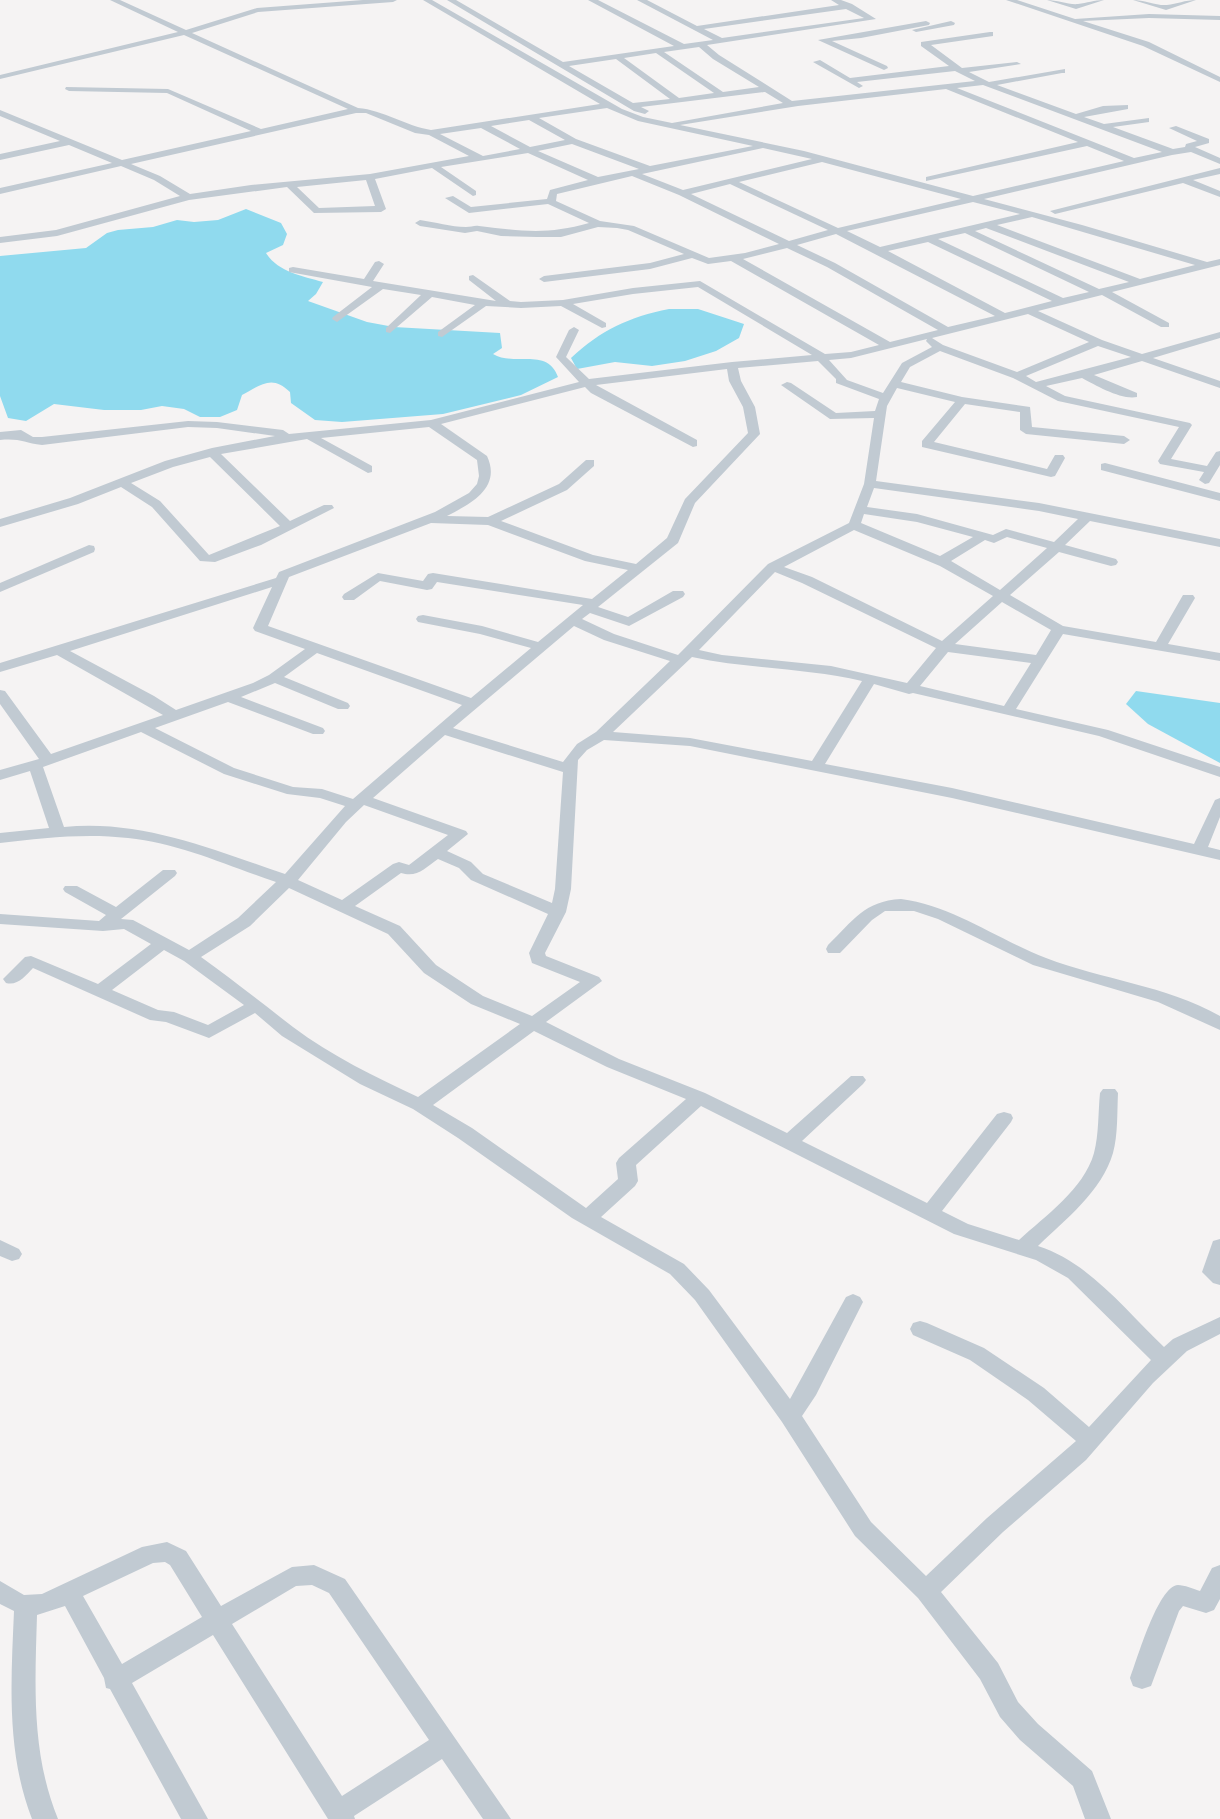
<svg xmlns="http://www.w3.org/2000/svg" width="1220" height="1819" viewBox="0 0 1220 1819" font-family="Helvetica,sans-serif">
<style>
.water{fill:#90daee}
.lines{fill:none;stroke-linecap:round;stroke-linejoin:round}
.minor{fill:#c1cad2;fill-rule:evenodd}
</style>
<rect width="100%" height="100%" fill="#f5f3f3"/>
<g class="water">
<path d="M246,209L281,223L287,234L283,245L266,253C278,272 302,276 323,282L316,294L308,301L367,322L394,327L500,333L502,348L493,354C515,367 547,347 558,377L521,395L443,414L342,422L315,420L291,403L290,392C272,374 261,385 242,395L237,410L220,417H200L184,409L162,406L141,410H104L54,404L26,421L8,418L0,396V256L86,248L107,233L118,230L153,227L177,220L194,222L218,220Z"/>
<path d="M669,309H698L744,324L739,338L716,351L685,361L652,366L615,362L577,369L571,358C601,330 629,317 669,309Z"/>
<polygon points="1136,691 1220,703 1220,763 1148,724 1126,704"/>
</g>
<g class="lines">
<g class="minor">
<path d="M110,0H120L186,30L257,8L363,0H397L393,2L258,12L192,33L358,108C383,110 406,126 431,130L600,104L423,0H432L622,109L643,117L672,123L783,103L765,92L641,107L649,111L645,114L634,111L447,0H456L563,62L674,46L588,0H598L684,44L713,40L637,0H647L697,26L839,5L831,0H841L852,4L876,19L707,45L719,55L792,101L975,81L955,71L857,82L863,86L859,88L813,62L820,60L850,78L949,66L921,46V42L990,32H993V36L931,45L962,68L1017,62L1021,64L969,72L989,82L1065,69V73H1062L997,85L1076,114L1103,106L1128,105V109L1084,117L1104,124L1149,118V122L1113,127L1173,149L1185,147L1186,144L1197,141L1169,128L1176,126L1209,139V143L1195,147L1220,158V164L1191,152L1172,155L984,199L1082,225L1207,262L1220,259V265L1112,292L1169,323V327H1161L1102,295L1038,311L1102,340L1142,354L1220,332V338L1153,358L1220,381V388L1142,361L1094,375L1137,393V397C1121,400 1097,386 1082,378L1046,386L1065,396L1190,423L1192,425L1171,459L1207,466L1216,452L1220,451V465L1209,483L1205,484L1199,480L1204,472L1160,464L1158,461L1179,427L1058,401L1013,378L940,351L910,367L901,382L962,397L1030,407L1032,427L1124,436L1130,440L1124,444L1026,434L1020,430V412L965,404L934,442L1047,469L1055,455H1063L1065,458L1055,476L1051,477L922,447V441L955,402L897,388L887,406L876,481L1039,503L1220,539V547L1090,521L1065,545L1116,559L1118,562L1116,565L1111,566L1059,552L1010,595L1063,626L1156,642L1183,595H1193L1195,598L1168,644L1220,653V661L1063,634L1016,709L1108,730L1220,767V777L1099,736L913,693L909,694L874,684L825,764L952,788L1194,844L1215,800L1220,798V817L1208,847L1220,850V860L952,798L690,746L604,740L587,750L578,760L571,889L566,912L545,953L546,956L599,977L602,981L546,1022L619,1059L705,1093L787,1133L851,1076H863L866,1080L863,1084L802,1141L927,1203L997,1114L1004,1112L1011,1114L1013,1118L1011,1122L942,1211L968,1224L1019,1240C1045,1216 1084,1189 1094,1153C1099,1134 1098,1113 1100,1093L1103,1089H1115L1118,1093C1117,1113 1118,1134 1113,1153C1102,1191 1065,1220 1038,1246C1089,1262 1126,1311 1164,1347L1173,1339L1220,1317V1334L1187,1351L1153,1383L1086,1460L1003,1532L941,1592L998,1663L1018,1702L1038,1724L1092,1771L1111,1819H1085L1073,1786L1020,1740L1000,1717L980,1679L918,1598L855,1536L782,1422L695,1300L670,1274L572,1218L458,1138L413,1109L360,1084L282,1036L255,1013L209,1038L166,1022L150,1020L33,968C25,976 18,986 6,983L3,979L25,957L31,956L98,984L151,944L124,929L103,931L0,924V914L99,921L106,915L65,892L63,889L65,886H77L116,907L163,870H175L177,873L175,876L121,919L133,920L189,950L238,918L276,882C228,866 179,843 128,838C85,833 42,838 0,843V833L49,828L30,771L0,780V770L39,759L0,704V690L5,691L51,754L163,715L57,655L0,672V663L276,578L279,572L435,512L469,493L477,484L479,476L477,460L429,427L321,438L372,466V472L368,473L307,439L221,454L290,521L324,505H332L334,508L261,545L215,562L200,561L152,507L121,487L78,504L0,527V519L70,498L165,461L212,448L275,436L217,428L188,427L42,445C24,443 20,438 0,440V432L21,430L33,437H42L188,421L217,422L283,430L289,434L431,420L579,382L556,357L569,330L574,327L579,330L566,357L589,379L732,362L812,355L698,287L633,294L573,304L606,323V327L602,328L561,306L521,308L486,306L442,337L438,336V332L475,305L432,297L390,333L386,332V328L421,295L383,289L337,322L332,319L333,317L372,287L289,272V268L293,267L364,279L375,262L379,261L384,264L373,281L496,301L469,280V276L473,275L510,301L521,302L563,300L633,288L700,281L825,354L851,352L879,345L731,261L708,264L692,258L650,269L544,282L539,279L544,276L650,263L684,254L628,230L617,228L598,227L561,237H537L501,236L477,231L465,233L420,226L415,223L420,220C435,222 451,227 466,227C471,227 475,225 479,226C522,231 547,235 589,223L548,204L469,213L445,198L453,196L471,207L547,199L550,190L588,180L528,153L441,167L476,191V195L473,196L432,168L375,179L386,209L381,212L314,213L287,187L189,200L57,236L0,243V237L56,230L180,196L154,180L121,166L0,194V188L112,163L69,145L0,160V154L60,141L0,116V110L122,160L251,131L167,93L69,91L65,89L66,87L168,89L261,129L348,109L184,35L0,79V75L178,32ZM846,9L864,18L722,38L704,29ZM699,47L713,59L759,87L723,92L664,52ZM656,53L714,93L679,98L624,58ZM616,59L670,99L633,103L569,66ZM983,85L1162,152L1134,158L957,88ZM946,89L1078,142L926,177V181L1087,146L1124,161L973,196L804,151L680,125L798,106ZM607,108L638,121L753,146L650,166L576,139L539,118ZM356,113H366L415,133L429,135L469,156L370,174L251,185L190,194L160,176L131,164ZM529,120L565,140L530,147L491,126ZM481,128L520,149L483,156L440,134ZM572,144L639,169L598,177L538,151ZM763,148L812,159L683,190L642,174ZM822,162L961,199L838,228L739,182ZM632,176L679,195L779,244L745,253L709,258L634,226L600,221L556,201L557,194ZM366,180L375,206L319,208L297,187ZM730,184L828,230L789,241L691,194ZM973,202L1020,214L880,247L847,231ZM1032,217L1195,265L1140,279L997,225ZM986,228L1129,282L1099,289L975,231ZM965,233L1089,292L1063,298L938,239ZM836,234L995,316L948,327L835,263L797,245ZM928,242L1052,301L1005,313L888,251ZM787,248L827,267L938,330L890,342L743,259ZM1028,314L1089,342L1017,372L943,345L932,338ZM927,339L926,341L932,347L902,363L883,393L847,380L829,360L851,358ZM1098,346L1131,357L1036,382L1026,376ZM818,361L836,379V383L879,399L875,411L836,413L791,383L787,382L781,385L830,419L874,418L864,484L849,523L768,564L678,655L614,634L582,619L590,613L629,626L683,597L685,594L683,591H673L628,617L598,607L678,543L695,503L760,434L755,407L741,381L738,368ZM727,369L729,381L743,407L748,433L685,499L667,538L636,564L593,555L501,521L567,490L594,466V460H586L559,484L488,517L447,516C470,504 502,488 487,456L441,424L585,387L591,393L693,447L697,446V440L596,385ZM210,457L280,526L209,555L160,501L131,483L173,467ZM874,488L1039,511L1078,519L1054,542L1006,529L993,535L917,514L867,507ZM864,514L917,522L973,537L940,556L861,523ZM431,523L488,525L585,561L628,570L592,599L433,573L428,574L423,581L378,573L344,594L342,597L344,600H354L380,581L427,590L432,589L437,582L583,605L538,642L482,626L423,615L418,616L416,619L418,622L480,634L531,648L471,698L268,626L289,577ZM854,530L940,566L993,596L942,641L812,577L784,567ZM1007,537L1047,548L1000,590L951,561L985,540L994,543ZM775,572L802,583L936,648L907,683L831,666L722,655L699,650ZM272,587L253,628L255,631L305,649L269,675L253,683L176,710L154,696L70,651ZM1002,602L1051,630L1036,655L955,644ZM574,626L604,640L670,661L596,732L577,744L563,762L453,728ZM948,652L1031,663L1004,706L920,686ZM317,653L462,705L353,799L322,789L293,787L234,768L155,728L228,702L313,734H323L325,731L323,728L241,697L275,683L338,709H348L350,706L348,703L284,677ZM692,657C748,669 806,668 862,681L812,761L690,738L613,732ZM141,732L224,774L287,794L320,798L345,806L285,874C214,850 141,819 64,827L43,767ZM445,735L563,772L555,889L552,903L483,874L471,862L447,851L468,834L466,831L373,798ZM364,805L448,835L409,865L399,862L393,864L342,900L298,880L346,822ZM438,859L459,868L471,880L548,914L529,953L532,963L580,982L532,1016L483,996L436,965L400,926L355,906L401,873C417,878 425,868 438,859ZM289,888L388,934L424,973L471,1004L520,1024L418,1097C376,1077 331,1056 293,1027C263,1004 233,980 201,957L250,926ZM164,950L184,961L244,1005L208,1025L174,1012L158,1010L112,990ZM534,1031L607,1067L686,1099L619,1158L616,1163L618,1179L586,1208L472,1128L433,1105ZM701,1106L954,1234L1036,1260L1068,1278L1151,1360L1089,1427L1044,1388L984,1348L927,1323L920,1321L913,1323L910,1329L913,1335L970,1360L1028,1400L1076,1441L987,1518L926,1576L871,1522L802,1416L816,1395L863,1302L860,1297L853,1294L846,1297L790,1399L709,1290L684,1264L601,1217L635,1186L638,1181L636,1165Z"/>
<polygon points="1006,0 1017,0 1075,19 1149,14 1220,16 1220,20 1149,18 1083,21 1149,42 1220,77 1220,82 1143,46"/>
<path d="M1047,0C1057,0 1069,5 1078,4C1087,3 1094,0 1104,0L1076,9Z"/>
<path d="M1133,0C1144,0 1157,6 1167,5C1177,4 1185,0 1196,0L1166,10Z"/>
<polygon points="926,21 930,23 929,25 861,38 832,41 887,66 888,68 884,70 818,40"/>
<polygon points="951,21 955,23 954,25 916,32 912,30"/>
<polygon points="1220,168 1220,174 1193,180 1220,191 1220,197 1183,183 1055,214 1050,211"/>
<polygon points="1105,463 1220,493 1220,501 1101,470 1101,464"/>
<polygon points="89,545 94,546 95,549 94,552 0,592 0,583"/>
<path d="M901,899C953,906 997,939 1046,958C1103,980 1165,985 1220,1016V1030L1158,1002L1033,965L938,919L914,911H885L872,920L840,953H828L826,949L828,945C853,921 864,901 901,899Z"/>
<polygon points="1220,1239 1220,1285 1213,1283 1202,1272 1213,1241"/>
<polygon points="0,1240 19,1249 22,1254 19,1259 12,1261 0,1256"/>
<path d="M167,1542L186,1551L221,1606L292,1567L314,1565L345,1579L511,1819H483L442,1759L354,1816L355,1819H328L213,1635L132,1683L208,1819H181L110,1689L106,1688L104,1678L65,1606L37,1615C35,1685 31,1753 58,1819H32C6,1752 11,1682 14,1611L0,1604V1581L24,1595L42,1594L142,1547ZM165,1562L170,1565L202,1617L122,1664L83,1596L153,1563ZM312,1585L329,1593L429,1740L342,1796L232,1624L296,1586Z"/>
<path d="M1220,1565V1599L1214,1610L1206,1613L1183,1606L1179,1611L1151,1686L1142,1689L1133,1686L1130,1678C1137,1660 1158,1586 1178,1585C1184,1585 1194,1589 1200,1591L1212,1568Z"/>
</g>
</g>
</svg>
